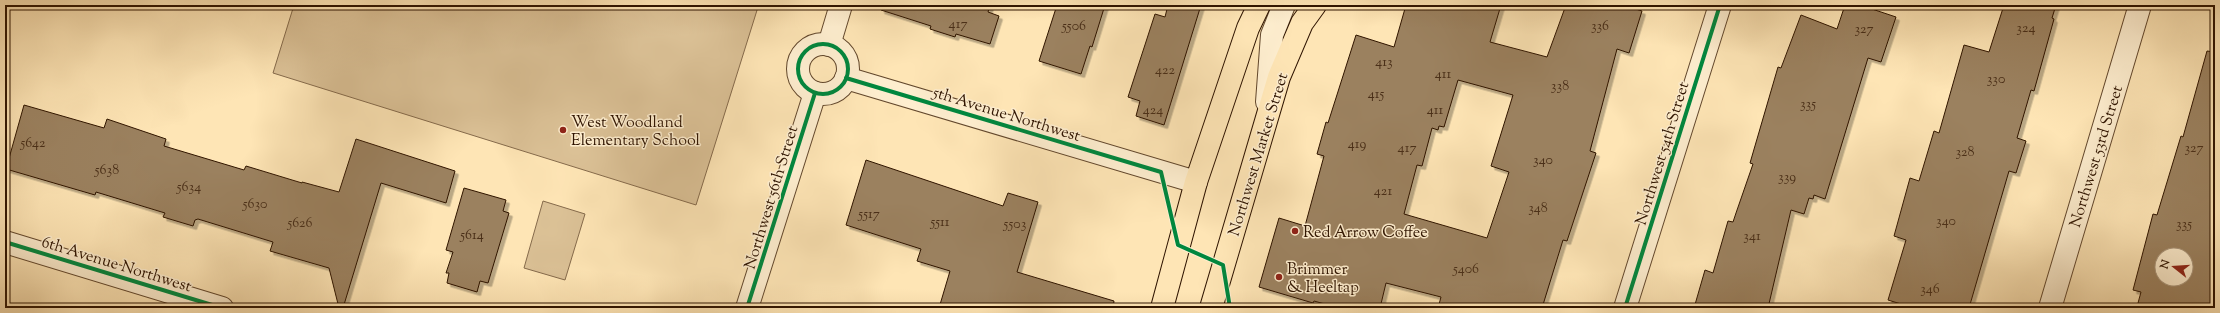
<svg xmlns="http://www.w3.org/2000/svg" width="2220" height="313" viewBox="0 0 2220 313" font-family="'Sorts Mill Goudy',serif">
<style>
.green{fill:#dbc196;stroke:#856a4b}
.building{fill:#9b815e;stroke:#2f1400;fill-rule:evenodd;filter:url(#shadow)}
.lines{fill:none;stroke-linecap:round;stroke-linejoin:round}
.minor-casing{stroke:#63482d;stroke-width:24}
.major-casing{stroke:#2f1400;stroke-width:24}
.minor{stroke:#feeecf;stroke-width:22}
.major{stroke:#fee5b5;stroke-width:22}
.cycleway-casing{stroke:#feeecf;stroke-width:6}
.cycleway{stroke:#00873e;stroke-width:4}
.poi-dot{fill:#8f2418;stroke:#feeecf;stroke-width:1.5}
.labels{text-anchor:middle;stroke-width:3;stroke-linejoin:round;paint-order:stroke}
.number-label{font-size:14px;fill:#4a2f18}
.street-label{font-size:16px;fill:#2f1400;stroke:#feeecf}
.poi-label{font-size:16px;fill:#2f1400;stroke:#feeecf;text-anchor:start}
</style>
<defs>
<filter id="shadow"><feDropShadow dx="3.5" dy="3.5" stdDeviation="0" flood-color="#0004"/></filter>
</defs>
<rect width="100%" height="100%" fill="#fee5b5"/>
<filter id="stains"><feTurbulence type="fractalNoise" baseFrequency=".005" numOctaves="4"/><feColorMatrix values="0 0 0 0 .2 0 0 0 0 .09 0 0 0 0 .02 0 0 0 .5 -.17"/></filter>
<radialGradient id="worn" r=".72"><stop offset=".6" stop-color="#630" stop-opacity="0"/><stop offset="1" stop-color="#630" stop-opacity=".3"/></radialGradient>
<g class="green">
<polygon points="294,5 754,5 758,7 696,205 273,73"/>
<polygon points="543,201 585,214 565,280 524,268"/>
</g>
<g class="building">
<polygon points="882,5 990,5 988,12 999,16 990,44 956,34 955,37 930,29 931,26 881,10"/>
<polygon points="1057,5 1105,5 1092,47 1090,46 1081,74 1039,61"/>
<polygon points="1168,5 1201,5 1164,125 1136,116 1140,101 1128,97 1155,14 1165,17"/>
<path d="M1406,5H1501L1490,42L1547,57L1566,5H1623L1642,11L1629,53L1617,49L1590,151L1596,153L1567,241L1563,240L1542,308H1438L1441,297L1386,283L1380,308H1339L1314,301L1313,303L1259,287L1279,218L1305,226L1324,156L1317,154L1326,122L1328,123L1356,35L1394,47ZM1458,80L1513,95L1491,166L1509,172L1487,238L1404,214L1417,165L1422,166L1432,128L1438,130L1439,126L1444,127Z"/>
<polygon points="1845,5 1860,5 1896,17 1881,62 1868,58 1825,199 1814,195 1813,199 1809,198 1804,214 1791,210 1768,308 1694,308 1705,270 1713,273 1728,221 1733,222 1736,213 1753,164 1750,163 1778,67 1781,68 1801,15 1837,29"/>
<polygon points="2004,5 2056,5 2052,18 2054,19 2034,91 2031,90 2017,138 2026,141 2016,173 2009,171 1969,308 1899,308 1901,304 1888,300 1906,240 1894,236 1910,178 1919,181 1934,131 1939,133 1964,45 1989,52"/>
<path d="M2207,51L2215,52V308H2156L2138,303L2141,292L2133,290L2153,214L2157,215L2181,136L2183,137ZM2162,255H2186V279H2162Z"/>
<polygon points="24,105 104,128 107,119 166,139 164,146 244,170 246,166 302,183 302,182 339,192 356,139 455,171 446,203 381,183 343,308 339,308 329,268 270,251 273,242 198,219 195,220 193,226 163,217 165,213 96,192 95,195 6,169"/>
<polygon points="866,160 1003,206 1008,193 1038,202 1017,272 1114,301 1113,308 939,308 950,271 917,261 921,249 846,225"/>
<polygon points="464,188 506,200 503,211 509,213 488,283 480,281 477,292 447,283 449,273 446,273 453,252 446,250"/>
</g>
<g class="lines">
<g class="minor-casing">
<g id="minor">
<circle cx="823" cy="69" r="25"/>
<polyline points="829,45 841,5"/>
<polyline points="846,78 1196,182"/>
<polyline points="1267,102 1272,35 1284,5"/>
<polyline points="5,242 222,308"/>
<polyline points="747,308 815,93"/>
<polyline points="1625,308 1720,5"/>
<polyline points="2050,308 2140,5"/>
</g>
</g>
<g class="major-casing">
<g id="major">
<polyline points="1162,308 1196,182 1248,28 1259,5"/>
<polyline points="1211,308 1279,77 1302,23 1315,5"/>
</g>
</g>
<use href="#minor" class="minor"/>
<use href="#major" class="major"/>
<g class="cycleway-casing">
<g id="cycleway">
<circle cx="823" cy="69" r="25"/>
<polyline points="846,78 1161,172 1178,245 1223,265 1230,308"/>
<polyline points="5,242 222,308"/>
<polyline points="747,308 815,93"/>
<polyline points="1625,308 1720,5"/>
</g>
</g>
<use href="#cycleway" class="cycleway"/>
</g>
<g class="poi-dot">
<circle cx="563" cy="130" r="4"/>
<circle cx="1295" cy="231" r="4"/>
<circle cx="1279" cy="277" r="4"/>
</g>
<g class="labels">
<g class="number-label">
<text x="958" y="28">417</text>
<text x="1074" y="30">5506</text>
<text x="1600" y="30">336</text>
<text x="2026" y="32">324</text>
<text x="1864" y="33">327</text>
<text x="1384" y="66">413</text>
<text x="1165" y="74">422</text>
<text x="1443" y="78">411</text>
<text x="1996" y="83">330</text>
<text x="1560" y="90">338</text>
<text x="1376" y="98">415</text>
<text x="1808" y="108">335</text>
<text x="1153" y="114">424</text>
<text x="1435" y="114">411</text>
<text x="33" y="147">5642</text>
<text x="1357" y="148">419</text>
<text x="1407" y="152">417</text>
<text x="2194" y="152">327</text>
<text x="1965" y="156">328</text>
<text x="1543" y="164">340</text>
<text x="107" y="174">5638</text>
<text x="1787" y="181">339</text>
<text x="189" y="191">5634</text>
<text x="1383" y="195">421</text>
<text x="255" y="208">5630</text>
<text x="1538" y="212">348</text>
<text x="869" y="218">5517</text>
<text x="1946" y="225">340</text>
<text x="940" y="226">5511</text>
<text x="300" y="227">5626</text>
<text x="1015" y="228">5503</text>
<text x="2184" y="228">335</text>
<text x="472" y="239">5614</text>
<text x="1752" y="240">341</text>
<text x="1466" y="273">5406</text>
<text x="1930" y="293">346</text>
</g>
<g class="street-label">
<text transform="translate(1007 113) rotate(17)" y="6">5th Avenue Northwest</text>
<text transform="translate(1661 153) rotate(-73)" y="6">Northwest 54th Street</text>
<text transform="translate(1257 154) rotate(-73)" y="6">Northwest Market Street</text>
<text transform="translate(2095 156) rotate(-73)" y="6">Northwest 53rd Street</text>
<text transform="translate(770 197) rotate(-73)" y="6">Northwest 56th Street</text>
<text transform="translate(117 263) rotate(17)" y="6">6th Avenue Northwest</text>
</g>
<g class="poi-label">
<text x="571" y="127">West Woodland<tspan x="571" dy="18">Elementary School</tspan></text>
<text x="1303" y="237">Red Arrow Coffee</text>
<text x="1287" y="274">Brimmer<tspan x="1287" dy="18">&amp; Heeltap</tspan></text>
</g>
</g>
<rect width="2220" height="313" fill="none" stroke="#fee5b5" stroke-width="20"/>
<rect x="6" y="6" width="2208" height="301" fill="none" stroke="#2f1400" stroke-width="2"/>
<rect x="10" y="10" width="2200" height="293" fill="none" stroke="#2f1400"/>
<g transform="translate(2174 267) rotate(287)"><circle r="19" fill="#feeecf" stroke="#ab977c"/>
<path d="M0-3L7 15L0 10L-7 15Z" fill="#8f2418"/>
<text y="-6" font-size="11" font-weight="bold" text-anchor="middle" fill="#2f1400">N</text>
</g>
<rect width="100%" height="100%" filter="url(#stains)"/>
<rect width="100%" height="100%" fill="url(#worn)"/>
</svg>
